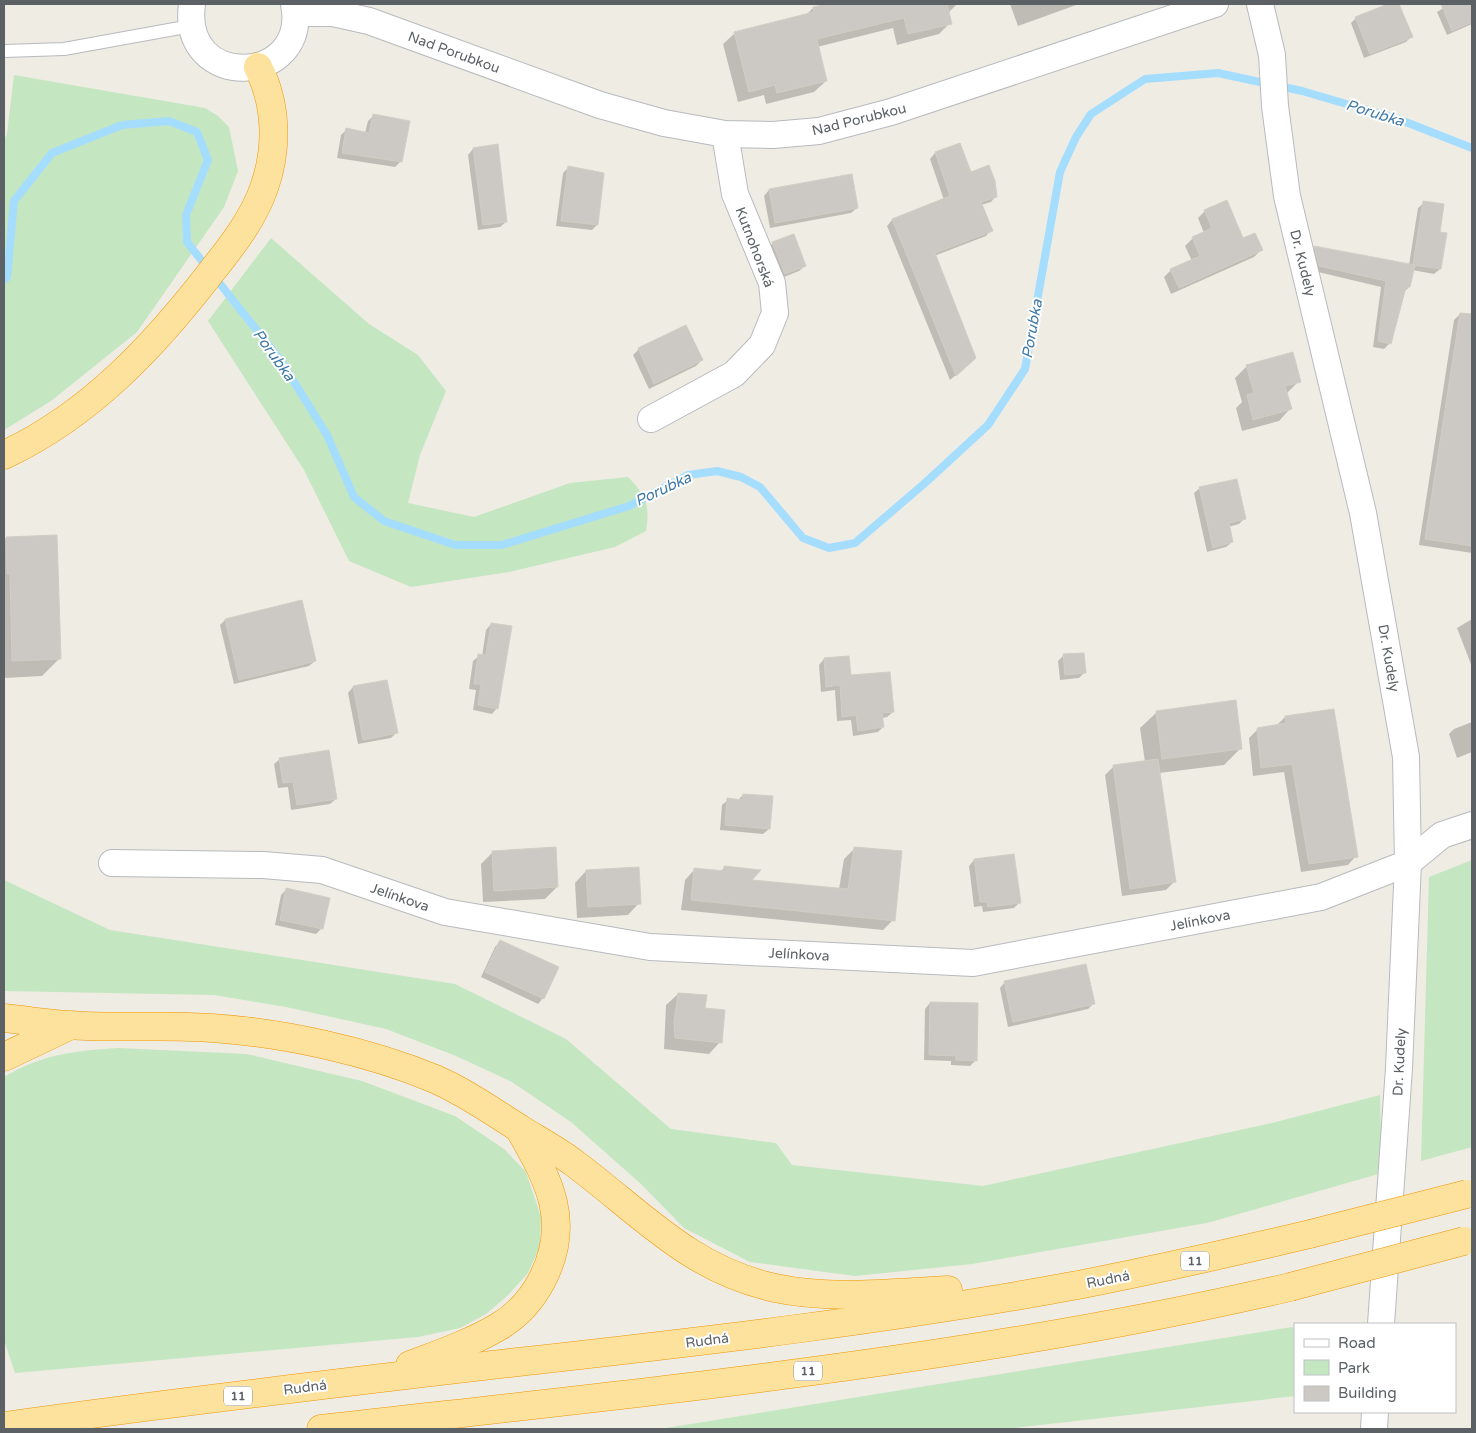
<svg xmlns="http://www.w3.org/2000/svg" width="1476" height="1433" viewBox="0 0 1476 1433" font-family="'Varela Round',sans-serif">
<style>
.green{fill:#c4e6c1}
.shadow{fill:#0003}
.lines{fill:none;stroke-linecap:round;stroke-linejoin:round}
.stream{stroke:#a5ddfe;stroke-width:8}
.building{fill:#ccc9c4;stroke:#d3cdc3}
.service-casing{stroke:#b7babe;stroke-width:14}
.minor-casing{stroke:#b7babe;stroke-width:28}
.trunk-casing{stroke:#f09603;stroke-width:29}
.service{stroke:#fff;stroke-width:12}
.minor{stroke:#fff;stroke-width:26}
.trunk{stroke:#fce29c;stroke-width:28}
.trunk-bridge-casing{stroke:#f09603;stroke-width:29;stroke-linecap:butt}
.trunk-bridge{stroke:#fce29c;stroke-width:28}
.labels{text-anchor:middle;stroke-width:4;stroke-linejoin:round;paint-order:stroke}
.shield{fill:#fff;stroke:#8d9093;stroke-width:1}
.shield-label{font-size:12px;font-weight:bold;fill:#5c6165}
.street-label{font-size:14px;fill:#5c6165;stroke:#fff}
.water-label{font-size:15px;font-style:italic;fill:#3f79a7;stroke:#fff}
</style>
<rect width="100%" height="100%" fill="#efece4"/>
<g class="green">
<polygon points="14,75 205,108 218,116 229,127 238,171 224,207 137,332 51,401 4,430 4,140 7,134"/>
<path d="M271,238L369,324L418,355L446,391L420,455L408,503L474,517L570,483L628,477C647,496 650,506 646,531L615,547L509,572L411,587L349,561L304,470L208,321Z"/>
<polygon points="1472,860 1472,1147 1421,1161 1429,877"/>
<polygon points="4,880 110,930 455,984 566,1039 671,1129 776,1143 792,1165 983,1186 1272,1123 1380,1095 1382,1173 1207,1223 972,1264 855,1276 750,1262 684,1228 641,1184 571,1122 512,1082 456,1056 386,1029 286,1007 214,995 4,991"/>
<path d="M118,1048L247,1054L362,1081L455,1116L504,1149L526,1172L541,1217L540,1246L528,1273L507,1296L486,1314L460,1328L418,1337L15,1373L4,1340V1077C42,1054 75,1051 118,1048Z"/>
<polygon points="1292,1327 1295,1329 1295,1396 1006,1429 660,1429"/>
</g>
<g class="shadow">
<polygon points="832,4 957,4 948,13 950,23 939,34 897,45 893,28 817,47 826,81 814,92 766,104 764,95 738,102 723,44 735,33 807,14 813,8"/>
<polygon points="1010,4 1079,4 1018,26"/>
<polygon points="1391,4 1398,4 1411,37 1406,42 1364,58 1351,23 1356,18"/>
<polygon points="1450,4 1472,4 1472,24 1447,35 1437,12"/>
<polygon points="373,116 401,161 395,167 337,158 341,135 347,129 365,133 368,121"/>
<polygon points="959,145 970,174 996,196 991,202 981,205 991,230 986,236 934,256 969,364 950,380 887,226 892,220 944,200 930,159 935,153"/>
<polygon points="473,149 506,222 500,227 478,230 468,155"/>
<polygon points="568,168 597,225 592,230 556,226 563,173"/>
<polygon points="769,190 857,208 851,213 770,228 764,196"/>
<polygon points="1424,203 1438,233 1440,269 1434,274 1412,270 1409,287 1404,292 1390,343 1384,349 1373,347 1381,287 1314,271 1310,253 1315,248 1409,265 1418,208"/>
<polygon points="1205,211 1242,239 1261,250 1254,257 1171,294 1164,277 1171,270 1192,261 1185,246 1193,238 1204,233 1198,218"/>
<polygon points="773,243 805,266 799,271 779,279 767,248"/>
<polygon points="1460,314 1472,316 1472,553 1419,545 1454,320"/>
<polygon points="685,326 702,360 696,366 649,389 633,355 639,349"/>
<polygon points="1247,366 1299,381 1286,394 1290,409 1279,421 1242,431 1236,408 1242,402 1235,378"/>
<polygon points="1200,488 1244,519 1239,524 1228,527 1232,542 1226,547 1207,552 1194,493"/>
<polygon points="6,538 59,659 42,676 4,678 4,540"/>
<polygon points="1472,619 1472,667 1457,628"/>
<polygon points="225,620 315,661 309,666 234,684 220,625"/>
<polygon points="491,624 497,708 492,714 473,710 476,690 469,689 473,661 479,656 482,656 486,630"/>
<polygon points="1063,656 1084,673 1079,678 1060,680 1058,661"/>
<polygon points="824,659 893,712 887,717 882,718 883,727 878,732 853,736 851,720 837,721 835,690 821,692 819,665"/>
<polygon points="386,681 397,732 391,738 358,744 348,693 353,687"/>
<polygon points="1333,710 1356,856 1348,865 1301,872 1284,772 1253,776 1249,738 1258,729 1276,726 1285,717"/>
<polygon points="1157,712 1241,748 1224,765 1159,773 1174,882 1166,890 1122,896 1105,775 1114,766 1145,762 1140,728"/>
<polygon points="1472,722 1472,752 1457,758 1449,734 1454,729"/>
<polygon points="280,759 336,799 330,804 291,810 288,787 278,788 274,764"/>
<polygon points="743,795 769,829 763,834 720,830 722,805 728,800 738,800"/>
<polygon points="854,849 893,920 883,930 681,910 685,880 695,869 720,872 725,867 749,881 839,889 844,859"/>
<polygon points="492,853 557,887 545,899 483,902 481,864"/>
<polygon points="1013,855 1019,903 1014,908 983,912 982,906 974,907 969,866 974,860"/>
<polygon points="586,871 639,903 628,915 577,918 575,883"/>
<polygon points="287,889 322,928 316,934 275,925 281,895"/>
<polygon points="500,941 543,998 538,1004 481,977 495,947"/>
<polygon points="1005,982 1093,1004 1088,1009 1008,1027 1000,988"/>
<polygon points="678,994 704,1009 720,1042 709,1054 664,1049 666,1005"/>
<polygon points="930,1003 976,1060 970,1066 951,1065 951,1061 924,1060 925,1009"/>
</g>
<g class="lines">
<polyline class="stream" points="4,280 7,277 14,201 52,153 122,125 169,121 197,132 208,160 186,215 187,242 281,361 327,435 354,497 384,521 455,545 502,545 629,506 688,475 717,471 741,477 760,487 803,538 829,548 855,543 925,483 988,425 1025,369 1060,172 1076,137 1091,114 1145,79 1218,73 1302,91 1398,119 1472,148"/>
</g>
<g class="building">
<polygon points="826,4 947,4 952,24 908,34 904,18 817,39 827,81 777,93 775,85 749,92 734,32 814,12 813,7"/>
<polygon points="1388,4 1399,4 1413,37 1370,54 1355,17"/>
<polygon points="1441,4 1472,4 1472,22 1452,31"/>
<polygon points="373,114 410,121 402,162 342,153 346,128 369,133"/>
<polygon points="960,143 971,172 989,165 995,181 997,197 981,202 993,231 935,253 976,358 956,376 892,219 950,196 935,152"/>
<polygon points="498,144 507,222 483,225 473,148"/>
<polygon points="568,166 604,173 598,225 561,221"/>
<polygon points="852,174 858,208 775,223 769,189"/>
<polygon points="1227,200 1243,238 1255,233 1263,250 1179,288 1170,269 1200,256 1192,237 1212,228 1204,210"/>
<polygon points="1423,201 1444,204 1440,232 1447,233 1441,269 1413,265"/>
<polygon points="794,234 806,266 785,274 772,242"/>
<polygon points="1314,246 1415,265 1410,287 1406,287 1391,344 1378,341 1386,281 1319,266"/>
<polygon points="1460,313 1472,314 1472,546 1425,539"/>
<polygon points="686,325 703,360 654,384 638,348"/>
<polygon points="1293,352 1301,382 1285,386 1292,409 1253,420 1247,395 1254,393 1246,365"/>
<polygon points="1237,479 1246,519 1229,523 1233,542 1213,548 1199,487"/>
<polygon points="57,535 61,659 12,661 10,574 7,574 6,537"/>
<polygon points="302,600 316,661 239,680 225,619"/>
<polygon points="491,623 512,626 498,709 478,705 481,684 474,684 478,654 486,655"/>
<polygon points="1084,653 1086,673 1065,675 1063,654"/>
<polygon points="849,656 851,675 890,672 894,712 882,713 884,727 858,731 856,715 842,717 840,685 826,687 824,658"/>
<polygon points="387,680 398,733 363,740 353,686"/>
<polygon points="1236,700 1242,749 1162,759 1156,711"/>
<polygon points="1334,709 1358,857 1309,864 1292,764 1261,768 1257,728 1286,723 1285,716"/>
<polygon points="329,750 337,799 297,805 293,782 283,783 279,758"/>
<polygon points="1158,759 1176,882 1130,889 1113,765"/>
<polygon points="743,794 773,796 770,829 725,825 727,798 742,800"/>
<polygon points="556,847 558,887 494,891 492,851"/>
<polygon points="854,847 902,851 895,921 691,900 694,868 724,871 724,866 761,870 752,880 848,889"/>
<polygon points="1014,854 1021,903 988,907 987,902 980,902 974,859"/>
<polygon points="639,867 641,904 588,907 586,870"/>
<polygon points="286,888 330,898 323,929 280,920"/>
<polygon points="500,940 559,967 544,999 485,972"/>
<polygon points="1086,964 1095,1004 1013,1022 1004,981"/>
<polygon points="678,993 707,995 705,1008 725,1010 722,1043 675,1038 674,1022"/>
<polygon points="930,1002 978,1003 977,1061 956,1060 956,1056 929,1055"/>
</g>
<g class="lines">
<g class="service-casing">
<polyline id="service" points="4,51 64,49 191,26"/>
</g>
<g class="minor-casing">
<g id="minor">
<path d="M192,4C180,92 310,86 294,4"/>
<polyline points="1260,4 1272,55 1275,106 1287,196 1363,513 1406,757 1408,863 1399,1068 1381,1324"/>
<polyline points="296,13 333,13 369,21 600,105 664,123 725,134 773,135 819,131 891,112 1215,4"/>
<polyline points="651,419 734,374 762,345 775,313 772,283 735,194 725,134"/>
<polyline points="112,863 263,865 322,870 445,912 650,947 973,963 1321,897 1408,863 1442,835 1472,825"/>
<polyline points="1374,1429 1375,1412"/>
</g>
</g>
<g class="trunk-casing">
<g id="trunk">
<path d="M4,455C90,415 155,345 212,271C232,246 253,219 264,188C278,148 277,105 258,67"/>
<path d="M4,1018C26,1020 48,1024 70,1025C117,1029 165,1024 212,1028C284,1033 368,1051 435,1079C467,1093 493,1112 522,1130C540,1141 558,1151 574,1163C641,1213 689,1269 775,1288C832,1300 890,1293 948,1290"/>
<polyline points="4,1057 69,1026"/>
<path d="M410,1365C439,1354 471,1343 498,1327C517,1316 532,1299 542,1280C572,1222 549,1181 520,1130"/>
<path d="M4,1426C175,1402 346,1382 518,1362C706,1341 896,1319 1083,1284C1159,1269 1234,1252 1310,1234"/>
<path d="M321,1429C645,1392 972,1361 1290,1287"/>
</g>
</g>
<use href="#service" class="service"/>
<use href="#minor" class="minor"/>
<use href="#trunk" class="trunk"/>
<g class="trunk-bridge-casing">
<g id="trunk-bridge">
<polyline points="1310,1234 1467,1194"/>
<polyline points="1290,1287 1464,1241"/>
</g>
</g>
<use href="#trunk-bridge" class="trunk-bridge"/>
</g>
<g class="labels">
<g class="shield">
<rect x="1181" y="1251.5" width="28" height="19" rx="4"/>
<rect x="794" y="1361.5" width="28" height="19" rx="4"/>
<rect x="224" y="1386.5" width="28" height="19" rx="4"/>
</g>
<g class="shield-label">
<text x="1195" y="1265">11</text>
<text x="808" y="1375">11</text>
<text x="238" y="1400">11</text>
</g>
<g class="street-label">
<text transform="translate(454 52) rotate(20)" y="5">Nad Porubkou</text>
<text transform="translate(859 119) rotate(-14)" y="5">Nad Porubkou</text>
<text transform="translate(755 247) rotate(69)" y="5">Kutnohorská</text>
<text transform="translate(1303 263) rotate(76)" y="5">Dr. Kudely</text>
<text transform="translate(1389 658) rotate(80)" y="5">Dr. Kudely</text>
<text transform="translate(400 897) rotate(19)" y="5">Jelínkova</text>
<text transform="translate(1200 920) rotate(-11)" y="5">Jelínkova</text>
<text transform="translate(799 954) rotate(3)" y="5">Jelínkova</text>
<text transform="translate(1399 1062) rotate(-87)" y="5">Dr. Kudely</text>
<text transform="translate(1108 1279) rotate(-11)" y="5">Rudná</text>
<text transform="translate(707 1340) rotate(-7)" y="5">Rudná</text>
<text transform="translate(305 1387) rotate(-7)" y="5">Rudná</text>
</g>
<g class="water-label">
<text transform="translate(1375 113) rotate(17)" y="5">Porubka</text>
<text transform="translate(1032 329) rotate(-80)" y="5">Porubka</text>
<text transform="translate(274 355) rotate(54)" y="5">Porubka</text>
<text transform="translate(663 489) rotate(-25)" y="5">Porubka</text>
</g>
</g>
<rect width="1476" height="1433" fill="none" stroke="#5c6165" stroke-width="10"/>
<rect x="1294" y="1323" width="162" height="90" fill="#ffffff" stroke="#bec0c1"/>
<rect x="1304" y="1339" width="25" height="8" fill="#ffffff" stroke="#bec0c1"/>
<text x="1338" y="1348" font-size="15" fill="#5c6165">Road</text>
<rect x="1304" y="1360" width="25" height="15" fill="#c4e6c1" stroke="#bec0c1"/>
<text x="1338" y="1373" font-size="15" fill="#5c6165">Park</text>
<rect x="1304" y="1386" width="25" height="15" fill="#ccc9c4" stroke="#bec0c1"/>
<text x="1338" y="1398" font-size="15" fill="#5c6165">Building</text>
</svg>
